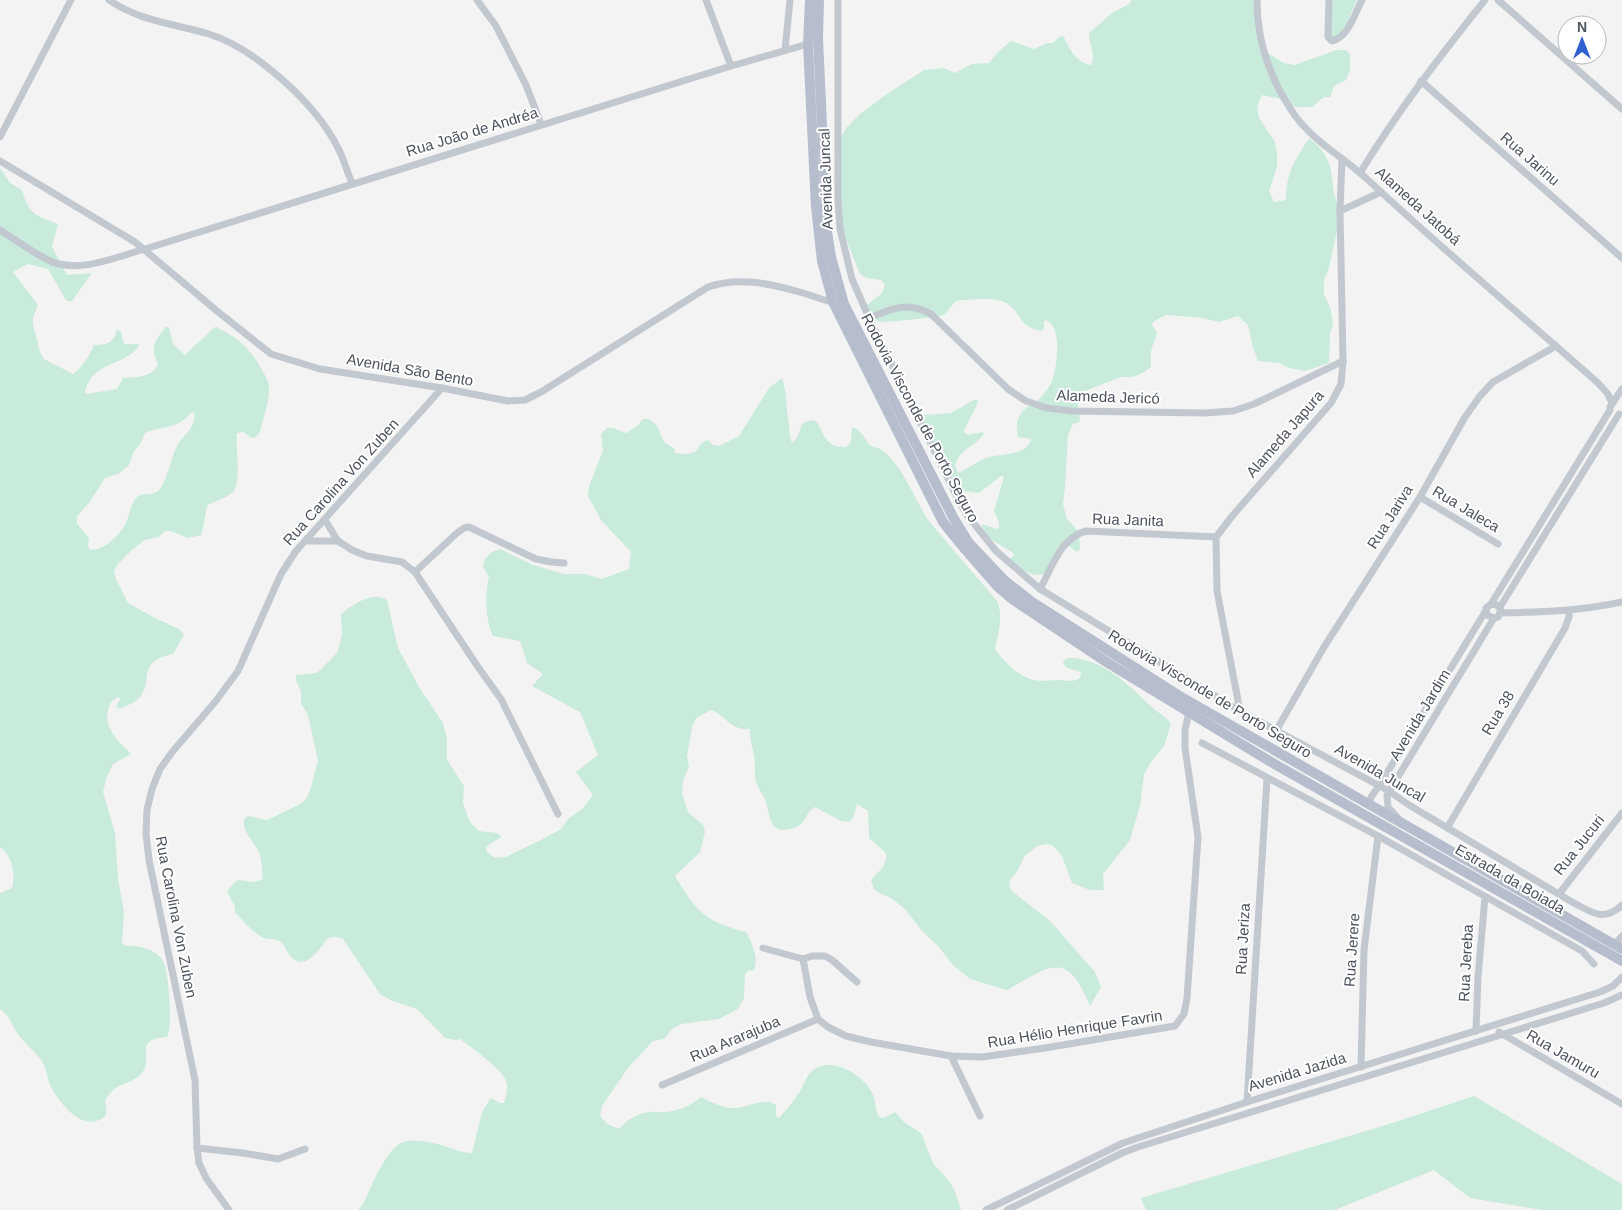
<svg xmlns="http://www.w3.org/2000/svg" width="1622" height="1210" viewBox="0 0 1622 1210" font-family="Arial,sans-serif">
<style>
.green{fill:#c8ebdb;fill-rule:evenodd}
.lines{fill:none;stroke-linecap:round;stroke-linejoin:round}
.minor{stroke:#c2c8cf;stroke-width:7}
.primary{stroke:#b6becd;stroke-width:10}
.labels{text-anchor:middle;stroke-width:4;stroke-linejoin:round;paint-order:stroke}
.street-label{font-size:15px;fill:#4c535e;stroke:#fff}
</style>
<rect width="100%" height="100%" fill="#f4f3f3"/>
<g class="green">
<path d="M1132,0H1259L1261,39L1269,54L1284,63L1295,65L1336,50H1346L1350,54V70L1346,80L1334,86L1330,97H1324L1312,107H1296L1285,100L1262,95L1257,106L1259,118L1275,142L1277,153V167L1269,191L1274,202L1286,200C1286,174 1294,161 1308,140L1310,139C1342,164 1325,182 1341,212L1329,268L1324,280V294L1331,310L1333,325L1330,333L1329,363L1305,371L1289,368L1279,363L1258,361L1253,348L1248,325L1238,316L1219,322L1202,318L1166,315L1153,322L1152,325L1157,333L1151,351V367L1144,372L1133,377H1121L1085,391L1078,403L1080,422L1073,424L1068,435L1065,487L1063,504L1067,519L1079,532L1080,549L1077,552L1069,546L1066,545C1062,552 1054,568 1048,572C1036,580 1017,569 1010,558L1014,556L1013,553L989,538L982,527L983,524L997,529L999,528V522L994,511L1004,477L1001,476L979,493L961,491L954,489L920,420L924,415L951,413L974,400H978C977,409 967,421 964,432L968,435L983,432L984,434C974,448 961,447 955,465L958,473C968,469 976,462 986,458C1000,453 1027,457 1031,439L1018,437C1016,427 1016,420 1023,411C1027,406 1036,403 1041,397C1045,393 1050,386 1052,381C1057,367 1063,326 1046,320L1044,321V329L1041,331C1018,326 1022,314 1008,304C996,296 970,300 956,301L944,315L935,317L887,322L877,321L869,317L867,305L882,293L885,285L881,280L867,278L860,274L843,232L835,180L840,139L846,128L860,114L884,96L924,70L944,68L955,73L972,64L989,63L997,53L1011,41L1034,49L1047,43H1053L1059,37L1063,36C1071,50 1074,61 1091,65C1096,56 1089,43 1089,33L1112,13L1129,4Z"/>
<polygon points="1330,0 1357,0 1342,34 1334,38 1330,35"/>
<path d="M0,168L10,183L22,190C30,216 34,214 58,224L52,247L67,275L92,273L72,301H69L66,300L48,269L28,264L13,272L38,305L33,317V324L40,352L44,359L73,374C83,367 89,356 94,345C107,345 114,343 117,329L121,332L124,344H140C127,367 94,359 85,391L86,394L117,389L123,378C136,377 151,378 158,365C150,347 154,341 166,327H169L173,344L185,355L215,327C236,335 251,350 261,368C264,374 268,379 269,386C270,401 263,418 260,432L256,437L252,438L243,432L237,433C235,446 242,484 233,492C226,498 215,501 208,505C204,515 205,525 201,535L188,538L171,531H165L159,537L145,540L134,548L118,564L114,571L116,579L128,603L155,618L179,629L184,635L173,654C132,663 157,683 137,700C133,704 124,706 119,709L116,706L120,700L119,697C113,699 111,701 109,707C102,727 118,741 131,754L113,764L107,776L103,792L115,833L118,878L124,913L122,942L125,946C137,945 156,949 163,961C169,971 173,1029 167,1037C131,1040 155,1056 142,1073C134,1083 121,1082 112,1091C109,1094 107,1098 105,1101C107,1110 109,1116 99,1120C79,1129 58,1101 50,1085C47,1078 47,1069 43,1063C37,1053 27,1046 20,1037C13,1028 10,1016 0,1009V893L12,888C16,875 12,855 0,847ZM192,412L194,413C197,427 183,435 177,446C171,457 167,481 160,489C154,497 142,491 136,498C131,504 130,513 127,520C122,534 105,550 90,550L88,546L89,538L77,524V516L89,503L105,478L118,474L129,465L133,453L140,444L145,433C164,425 177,430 192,412Z"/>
<path d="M782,378L785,389L790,437L792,443L797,438L802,424C828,408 813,449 846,447L851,442L852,427C861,430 864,437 869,445C872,447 876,447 880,449C899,459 916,501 928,520L997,601C1004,617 998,633 995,649C1005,664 1023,681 1042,681C1047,681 1052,680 1057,680C1066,680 1072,683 1080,678L1081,672C1074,669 1064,670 1063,661C1068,656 1073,658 1080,659C1111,665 1132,689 1154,709C1160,714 1167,717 1171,724L1164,746L1149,765L1144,775L1140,806L1130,840L1103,874L1104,890H1090L1072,883L1062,856L1053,846L1047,844L1037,846L1024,857L1018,870L1010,880L1009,886L1012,891L1050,921L1095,972L1101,987L1090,1006C1067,949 1050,966 1007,990L970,979L952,964L938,946L923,932L905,909L891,898L879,893L874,889L871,880L883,867L887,856L885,852L869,838L868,811L857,804L854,816L850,822L841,821L815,807C803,813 808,829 783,830C769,831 769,809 765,799C762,794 758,788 756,782C754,774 756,764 754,755C752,745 750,740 750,729C728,730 729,717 711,710L696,718L692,728L687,756L689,766L683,781L682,793L688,812L703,825L705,832L700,852L675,876C697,912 704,921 746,932C752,942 759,959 754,970L748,971L745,974L744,998L738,1009L719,1019L681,1024L672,1029L664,1039L653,1041L628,1068L602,1106L600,1116L607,1124L619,1129C626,1121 637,1113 649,1112C654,1111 660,1113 665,1112C679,1111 690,1106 701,1097C711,1102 721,1107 732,1108C747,1109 763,1096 776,1105V1116L779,1118C786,1110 793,1102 799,1093C803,1087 805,1079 810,1073C827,1053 865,1074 873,1095C876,1102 875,1110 879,1117L884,1118L895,1112L905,1123L921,1133L933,1163L949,1181L955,1191L961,1210H358L363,1204C371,1188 386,1148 403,1142C413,1139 428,1142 438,1144C450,1147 460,1153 472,1153L482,1112L491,1098L500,1103H504C506,1096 509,1086 505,1079C500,1068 471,1047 460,1039L456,1040L445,1038L417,1009L392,1001L380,994L343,939L336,937L328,938C319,949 305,973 290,956C286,951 285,944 279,941C274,938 268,940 264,938C253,933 243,921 235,912V907L227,891L237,880L254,882L263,879C262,871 262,863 260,855C256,842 242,834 244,819L248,816L267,820L302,803L307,797L311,787L318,761L308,715L301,703V692L296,680V675L317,673L337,653L342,635L341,614C353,605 371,591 387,600L398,648L419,687L443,723L447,739V760L464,786L463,803L470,822L479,831L497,833L501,836L500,838L488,845L486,848L487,852L495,858L506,857L543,839L561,829L568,819L583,808L593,795L576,772L598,755L580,712L532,686L543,674L527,663L520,641L493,636C485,619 485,594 489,576L483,567C485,556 490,552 500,549L533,565L564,574H585L602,579L629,569L631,552L601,520L588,496L589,486L603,451L601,434L607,428H613L626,433L637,426L643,419H649L657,426L664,442L675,449L674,453C680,453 687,455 692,453C700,451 698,442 708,440L713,445L719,446L739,436L769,388Z"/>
<polygon points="1474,1096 1622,1184 1622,1210 1542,1210 1470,1198 1434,1170 1335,1210 1146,1210 1141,1198 1386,1125"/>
</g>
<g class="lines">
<g class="minor">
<path d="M109,0C139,21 175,24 209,34C256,49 316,104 338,148C344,159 347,172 352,183"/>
<polyline points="477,0 496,26 526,85 541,124"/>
<polyline points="706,0 731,66"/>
<path d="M838,0V200L840,229L852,279L869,318L959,501L967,515L996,551L1040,589L1240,711L1389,791L1409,805L1572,902C1592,912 1603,923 1622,905"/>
<path d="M1257,0C1257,43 1271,82 1296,117C1315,142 1344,158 1367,179C1442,249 1521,315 1598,383L1608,394L1612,403"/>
<path d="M1329,0L1328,37L1332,41C1348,38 1355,13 1362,0"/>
<polyline points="1498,0 1622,109"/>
<polyline points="785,50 790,0"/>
<polyline points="1421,81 1622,258"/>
<polyline points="0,137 71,0"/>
<path d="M0,161L135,242L217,311L271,354L320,369L442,388L508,401L525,400L541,392L708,287C739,276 772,284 803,293C814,296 825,301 836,303"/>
<path d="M1360,173C1397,112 1440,56 1485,0"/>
<polyline points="1340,211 1381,192"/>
<path d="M0,230C16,240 33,253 50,261C79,274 116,257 145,249L731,66L808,44"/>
<path d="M869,318C893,308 907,301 931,314L1008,389L1026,401L1047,408L1072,411L1205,413L1233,411L1254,404L1343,361"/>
<polyline points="1610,407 1622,389"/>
<polyline points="1420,497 1498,544"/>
<polyline points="325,520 338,541 352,550 367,556 402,562 415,572 478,667 501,699 558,814"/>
<polyline points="305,541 338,541"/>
<polyline points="415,572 457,533 464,528 469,527 536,559 551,562 564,563"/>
<path d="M1040,589C1052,568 1060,538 1086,531L1216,537"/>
<polyline points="1491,604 1497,605 1501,610 1498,617 1494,618 1487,615 1486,608 1491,604 1610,410"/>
<polyline points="1500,607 1619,414"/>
<path d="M1500,613C1541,612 1582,611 1622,602"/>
<polyline points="1240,711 1217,591 1216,537 1233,515 1331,403 1341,384 1343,361 1340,211 1342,159"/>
<polyline points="1276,731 1324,647 1420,497 1465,417 1480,396 1493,382 1556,346"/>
<polyline points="1202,743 1378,836 1582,951 1594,964"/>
<polyline points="1369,803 1371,797 1379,786 1485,612"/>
<polyline points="1398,818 1388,807 1387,795 1494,618"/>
<polyline points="1447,828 1565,628 1569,617 1569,611"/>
<polyline points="1559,894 1622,813"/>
<polyline points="1614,945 1622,936"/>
<polyline points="763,948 803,959 812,956 825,956 832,960 857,982"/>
<polyline points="803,959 810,997 818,1019 828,1027 846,1036 871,1042 951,1056 982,1057 1045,1048 1175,1026 1184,1014 1187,998 1198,837 1185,748 1185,730 1189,712"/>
<polyline points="1476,1031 1478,977 1485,897"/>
<polyline points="1499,1032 1622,1104"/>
<polyline points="951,1056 980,1116"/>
<polyline points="1361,1067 1364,950 1378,836"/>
<polyline points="662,1085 818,1019"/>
<polyline points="1247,1102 1267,779"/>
<polyline points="197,1148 243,1153 278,1159 305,1149"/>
<polyline points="229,1210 206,1178 199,1163 197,1148 195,1080 149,860 146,834 147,810 152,789 160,769 173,751 215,702 238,671 281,574 296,551 442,388"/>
<polyline points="986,1210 1123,1143 1247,1102 1600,992 1613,986 1622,977"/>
<polyline points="1007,1210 1122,1153 1138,1147 1604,1003 1622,995"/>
</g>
<g class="primary">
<polyline points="810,0 808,44 816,207 822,261 833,302 943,522 964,548 997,586 1012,599 1108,663 1271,762 1622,961"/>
<polyline points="819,0 818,39 827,232 831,257 844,304 953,517 969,543 1004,580 1032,602 1178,695 1622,949"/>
</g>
</g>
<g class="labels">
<g class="street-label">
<text transform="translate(472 132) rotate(-17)" y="5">Rua João de Andréa</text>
<text transform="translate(1530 159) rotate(41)" y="5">Rua Jarinu</text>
<text transform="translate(826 179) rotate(-92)" y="5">Avenida Juncal</text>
<text transform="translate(1418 206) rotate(42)" y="5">Alameda Jatobá</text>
<text transform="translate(410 370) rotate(10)" y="5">Avenida São Bento</text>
<text transform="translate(1108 397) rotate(2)" y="5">Alameda Jericó</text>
<text transform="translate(920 418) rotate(62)" y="5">Rodovia Visconde de Porto Seguro</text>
<text transform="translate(1285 434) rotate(-49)" y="5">Alameda Japura</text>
<text transform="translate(341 482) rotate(-48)" y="5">Rua Carolina Von Zuben</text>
<text transform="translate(1466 509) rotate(31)" y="5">Rua Jaleca</text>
<text transform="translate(1390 517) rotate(-58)" y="5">Rua Jariva</text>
<text transform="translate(1128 520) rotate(2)" y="5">Rua Janita</text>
<text transform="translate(1210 694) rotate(31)" y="5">Rodovia Visconde de Porto Seguro</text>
<text transform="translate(1498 713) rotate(-59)" y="5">Rua 38</text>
<text transform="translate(1420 715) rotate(-59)" y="5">Avenida Jardim</text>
<text transform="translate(1380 773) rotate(30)" y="5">Avenida Juncal</text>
<text transform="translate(1579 845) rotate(-52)" y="5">Rua Jucuri</text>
<text transform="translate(1510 879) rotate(30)" y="5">Estrada da Boiada</text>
<text transform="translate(176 917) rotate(79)" y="5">Rua Carolina Von Zuben</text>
<text transform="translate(1243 939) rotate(-87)" y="5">Rua Jeriza</text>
<text transform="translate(1352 950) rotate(-86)" y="5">Rua Jerere</text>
<text transform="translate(1466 963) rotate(-87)" y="5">Rua Jereba</text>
<text transform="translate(1075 1029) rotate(-9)" y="5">Rua Hélio Henrique Favrin</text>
<text transform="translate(735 1039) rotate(-23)" y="5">Rua Ararajuba</text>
<text transform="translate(1563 1054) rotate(30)" y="5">Rua Jamuru</text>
<text transform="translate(1297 1072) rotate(-17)" y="5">Avenida Jazida</text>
</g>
</g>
<g transform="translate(1582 40)"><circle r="24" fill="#ffffff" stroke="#b7babf"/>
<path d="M0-4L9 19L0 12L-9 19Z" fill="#315ed0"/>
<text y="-8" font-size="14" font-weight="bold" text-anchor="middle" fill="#4c535e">N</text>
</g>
</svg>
